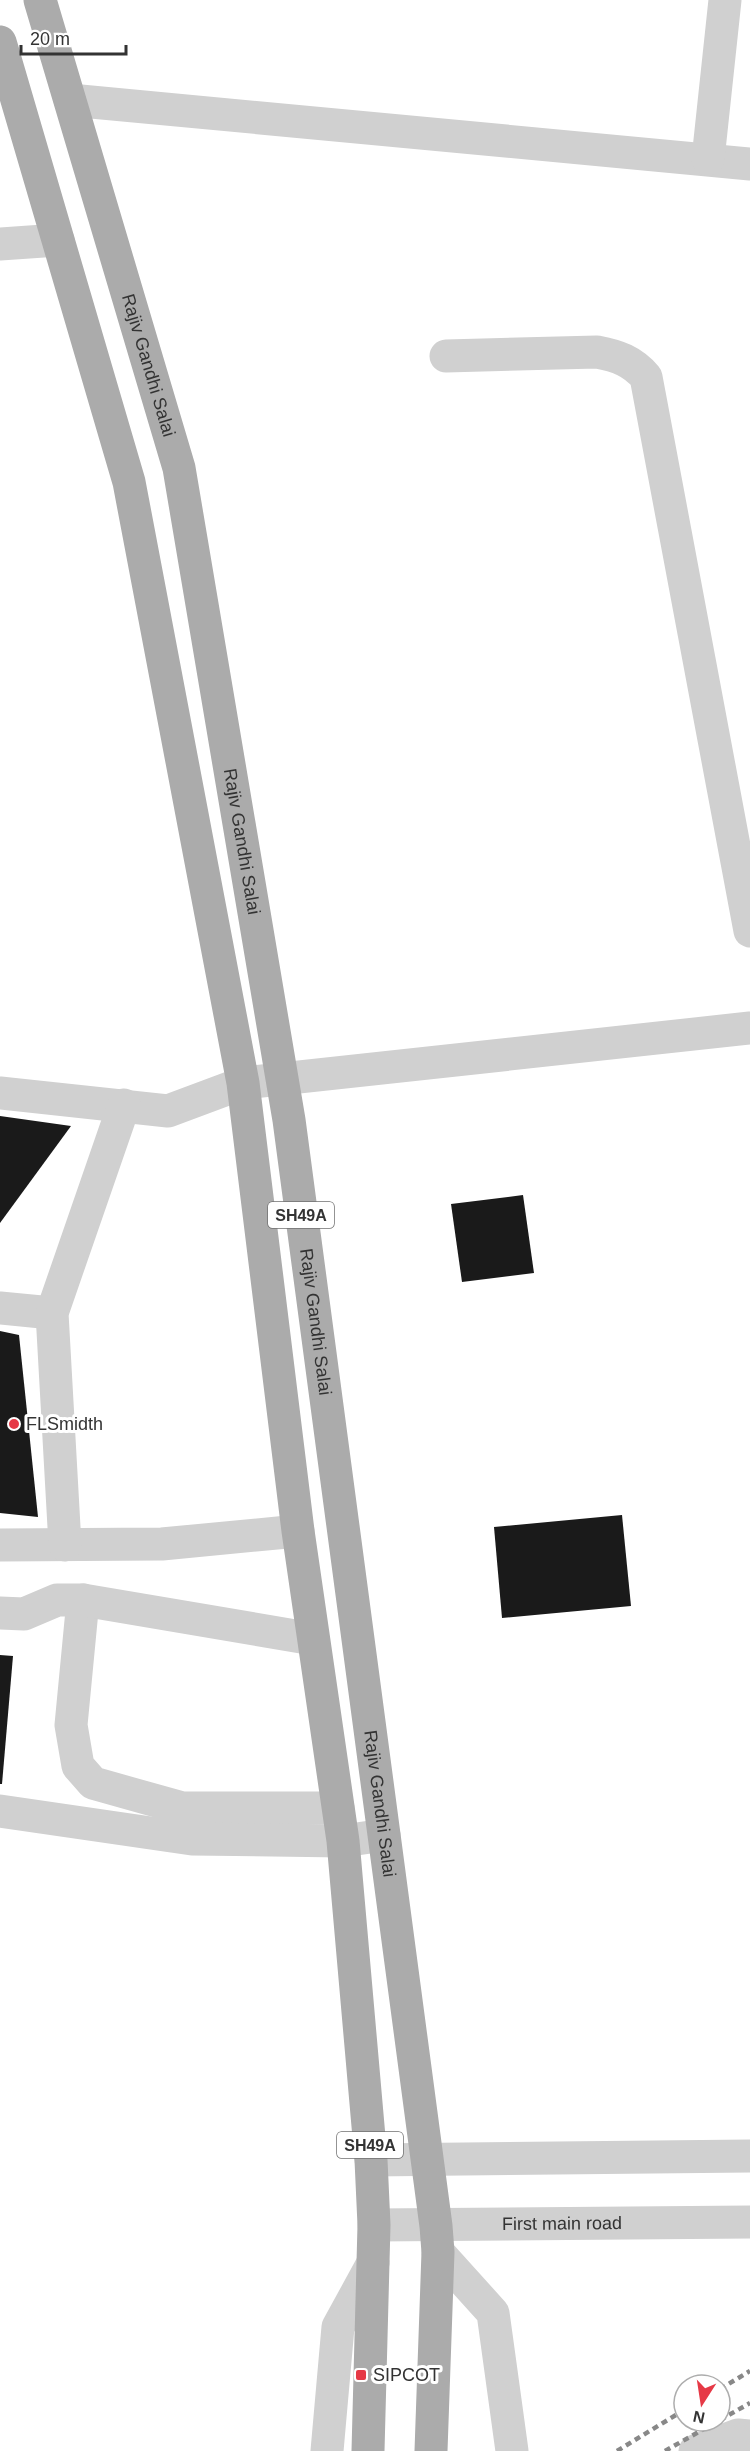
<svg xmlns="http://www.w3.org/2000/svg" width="750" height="2451" viewBox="0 0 750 2451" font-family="Helvetica,sans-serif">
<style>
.building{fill:#1a1a1a}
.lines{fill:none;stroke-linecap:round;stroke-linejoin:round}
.minor{stroke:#d0d0d0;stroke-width:33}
.major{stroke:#ababab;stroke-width:33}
.rail{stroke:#888;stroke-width:4.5;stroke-dasharray:6 4.5;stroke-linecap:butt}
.poi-dot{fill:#e63946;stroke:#fff;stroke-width:2}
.labels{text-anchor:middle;stroke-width:6;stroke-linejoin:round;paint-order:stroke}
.shield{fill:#fff;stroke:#707070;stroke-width:1.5}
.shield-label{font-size:16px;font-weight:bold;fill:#333}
.street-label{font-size:18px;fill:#333;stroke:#fff}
.poi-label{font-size:18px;fill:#333;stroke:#fff;text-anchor:start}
</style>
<rect width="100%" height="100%" fill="#fff"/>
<g class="building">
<polygon points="0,1116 71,1126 0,1223"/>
<polygon points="523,1195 534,1273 462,1282 451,1204"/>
<polygon points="0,1331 19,1335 38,1517 0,1513"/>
<polygon points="622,1515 631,1606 502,1618 494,1527"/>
<polygon points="0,1655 13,1656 2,1784 0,1784"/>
</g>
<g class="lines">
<g class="minor">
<polyline points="70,100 750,164"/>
<polyline points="708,159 725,0"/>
<polyline points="0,244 58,240"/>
<path d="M446,356L597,352C618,356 632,361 646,377L750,931"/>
<polyline points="0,1093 168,1111 243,1083 750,1028"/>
<polyline points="0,1308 52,1313"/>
<polyline points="0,1545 162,1544 298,1531"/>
<polyline points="65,1545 52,1313 124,1105"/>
<polyline points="83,1600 71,1725 78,1766 93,1783 182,1808 338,1808"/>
<polyline points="0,1613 24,1614 57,1600 83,1600 313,1639"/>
<polyline points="0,1811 192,1839 343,1841 384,1835"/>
<polyline points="371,2160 750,2156"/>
<path id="s1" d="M374,2225L750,2222"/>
<polyline points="438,2252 493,2313 512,2451"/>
<polyline points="327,2451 338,2327 373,2263"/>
<polyline points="695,2451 738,2435 750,2436"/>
</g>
<g class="major">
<path id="s2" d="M40,0L179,468L289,1120L436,2226L438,2252L431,2451"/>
<polyline points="0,42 129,482 243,1083 298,1531 343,1841 371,2160 374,2225 368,2451"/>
</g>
<g class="rail">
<polyline points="720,2389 750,2371"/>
<polyline points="720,2420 750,2403"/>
<polyline points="617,2451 684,2410"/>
<polyline points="665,2451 718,2421"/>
</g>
</g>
<g class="poi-dot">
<circle cx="14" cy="1424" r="6"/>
<rect x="355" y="2369" width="12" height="12" rx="3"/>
</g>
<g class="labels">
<g class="shield">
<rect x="268" y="1202" width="66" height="26" rx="4.5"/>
<rect x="337" y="2132" width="66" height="26" rx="4.5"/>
</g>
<g class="shield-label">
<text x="301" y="1221">SH49A</text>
<text x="370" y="2151">SH49A</text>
</g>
<g class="street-label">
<text dy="6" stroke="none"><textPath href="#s2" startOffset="381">Rajiv Gandhi Salai</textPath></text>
<text dy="6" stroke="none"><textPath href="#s2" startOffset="867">Rajiv Gandhi Salai</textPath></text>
<text dy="6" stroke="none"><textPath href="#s2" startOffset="1353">Rajiv Gandhi Salai</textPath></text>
<text dy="6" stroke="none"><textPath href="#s2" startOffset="1839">Rajiv Gandhi Salai</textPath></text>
<text dy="6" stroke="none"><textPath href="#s1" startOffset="188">First main road</textPath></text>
</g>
<g class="poi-label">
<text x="26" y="1430">FLSmidth</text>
<text x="373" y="2381">SIPCOT</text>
</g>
</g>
<g transform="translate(702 2403) rotate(192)"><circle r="28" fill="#ffffff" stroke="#adadad" stroke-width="1.5"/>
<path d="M0-4.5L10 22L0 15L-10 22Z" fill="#e63946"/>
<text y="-9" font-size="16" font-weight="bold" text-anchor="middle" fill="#333333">N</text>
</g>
<path d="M21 45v9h105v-9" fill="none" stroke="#333333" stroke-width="3"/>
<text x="30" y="45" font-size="18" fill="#333333" stroke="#ffffff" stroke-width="4.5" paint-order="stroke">20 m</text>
</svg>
